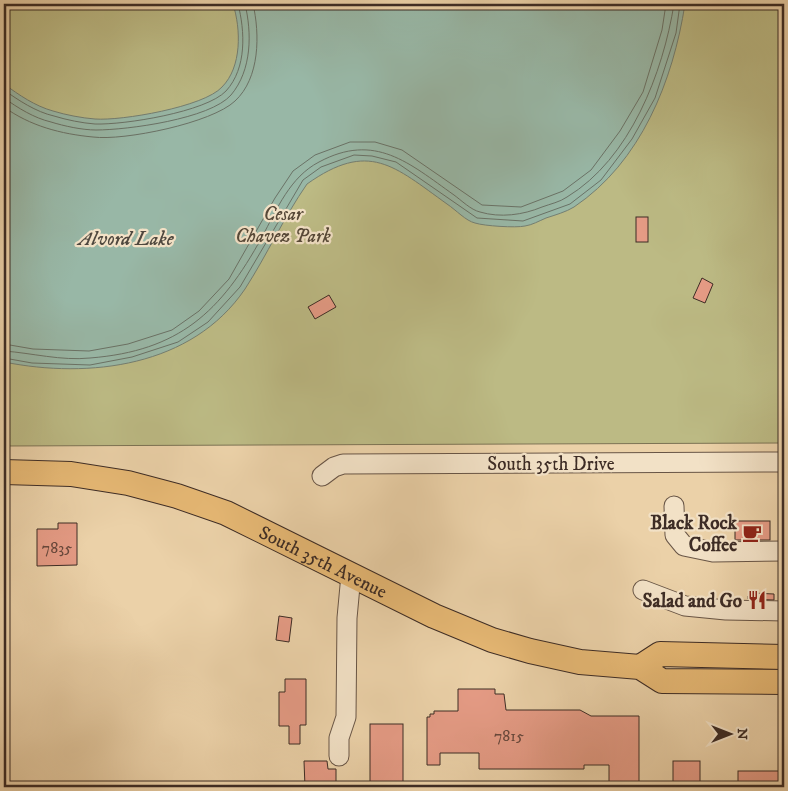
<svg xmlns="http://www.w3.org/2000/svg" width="788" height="791" viewBox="0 0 788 791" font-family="'IM FELL DW Pica',serif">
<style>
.green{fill:#bcba84;stroke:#7c7354}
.water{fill:#98b7a6;stroke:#747f72}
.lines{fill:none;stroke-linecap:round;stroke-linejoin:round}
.shore{stroke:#6a7266;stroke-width:1}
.building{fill:#e59b85;stroke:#3d2c25}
.minor-casing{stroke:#685546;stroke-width:21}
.major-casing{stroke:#3d2c25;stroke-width:26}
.minor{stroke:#f2e1c6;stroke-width:19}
.major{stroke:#e6b874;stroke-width:24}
.labels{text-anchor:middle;stroke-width:4.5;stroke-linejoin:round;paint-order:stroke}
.number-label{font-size:16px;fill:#67483d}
.park-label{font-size:19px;font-style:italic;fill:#564838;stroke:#f2e1c6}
.street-label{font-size:19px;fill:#3d2c25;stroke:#f2e1c6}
.poi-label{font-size:19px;font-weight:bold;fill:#3d2c25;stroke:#f2e1c6;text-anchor:end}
.water-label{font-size:20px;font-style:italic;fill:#4f483f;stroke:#f2e1c6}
</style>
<rect width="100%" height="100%" fill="#ebd1a8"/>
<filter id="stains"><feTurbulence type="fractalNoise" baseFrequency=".004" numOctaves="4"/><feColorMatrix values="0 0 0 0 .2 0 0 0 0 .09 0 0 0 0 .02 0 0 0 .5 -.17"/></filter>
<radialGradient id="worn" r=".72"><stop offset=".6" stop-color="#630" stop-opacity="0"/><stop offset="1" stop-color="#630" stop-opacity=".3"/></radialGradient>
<polygon class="green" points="4,4 784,4 784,443 4,446"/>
<path class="water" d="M233,4H685C673,81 641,162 574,207C566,212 555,215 546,218C539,221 532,225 525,226C516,228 484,226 475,223C466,221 456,210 447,204C394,166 369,140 307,184C284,217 267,255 245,289C192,367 89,379 4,362V84C19,95 35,106 53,111C66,115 82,118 95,119C121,121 204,107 222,87C242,67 241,29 233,4Z"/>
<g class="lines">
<g class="shore">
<path d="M4,90C18,100 36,112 54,116C67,120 82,123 95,124C124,125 206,112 226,91C247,68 245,31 238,4"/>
<path d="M4,98C18,108 34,118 51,122C64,126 82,130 96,130C127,130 210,119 231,95C252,70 252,33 245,4"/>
<path d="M4,107C30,126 61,134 93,137C124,141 212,123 235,101C260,78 260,34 253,4"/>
<polyline points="4,344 33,349 89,351 128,344 172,330 199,311 229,279 275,198 293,171 315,155 350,142 375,142 402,150 482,205 521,207 563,191 591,170 620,131 643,92 662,30 666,4"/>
<path d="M4,351C32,353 61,361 90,358C179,351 221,312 262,237C277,209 290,177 319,162C375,132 409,163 454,195C461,200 471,210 480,212C500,218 523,215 542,207C550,204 560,202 567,197C630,159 663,73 674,4"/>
<polyline points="4,358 32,363 90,365 132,357 178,342 208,322 240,287 303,180 321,167 354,155 372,156 396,162 477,218 523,221 570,204 601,180 632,139 655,98 676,33 680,4"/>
</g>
</g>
<g class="building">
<rect x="636" y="217" width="12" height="25"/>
<polygon points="702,278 713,284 705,303 693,298"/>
<polygon points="329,295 336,307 315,319 308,307"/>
<rect x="735" y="521" width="35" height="19"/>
<polygon points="58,523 77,523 77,565 37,566 37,529 58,529"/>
<polygon points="752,593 774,594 774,600 748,599 748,596 752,596"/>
<polygon points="279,616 292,618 289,642 276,640"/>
<polygon points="285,679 306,679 306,725 300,725 300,744 289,744 289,726 279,726 279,692 285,692"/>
<polygon points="458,689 495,689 495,694 504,694 506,710 580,710 591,716 639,716 639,787 609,787 609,765 584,765 584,769 479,769 479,753 440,753 440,765 427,765 427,717 430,717 430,714 434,714 434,711 458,711"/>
<rect x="370" y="724" width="33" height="63"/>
<polygon points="304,761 327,761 328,769 336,769 336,787 305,787"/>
<rect x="673" y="761" width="27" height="26"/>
<rect x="738" y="771" width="43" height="16"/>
</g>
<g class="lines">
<g class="minor-casing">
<g id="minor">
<polyline points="322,476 334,467 343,464 784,462"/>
<polyline points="674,506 675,535 684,546 713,552 784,551"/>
<polyline points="643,590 685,606 726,610 784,611"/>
<polyline points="339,756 339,738 346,717 347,618 351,575"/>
</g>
</g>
<g class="major-casing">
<g id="major">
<path id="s1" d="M4,472L71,474L128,483L177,496L226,513L434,616L492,640L530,651L580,662L640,667L662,681L784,682"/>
<polyline points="640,667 660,654 784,657"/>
</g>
</g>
<use href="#minor" class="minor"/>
<use href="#major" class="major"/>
</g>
<defs>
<g id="cafe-bare" transform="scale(1.5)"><path d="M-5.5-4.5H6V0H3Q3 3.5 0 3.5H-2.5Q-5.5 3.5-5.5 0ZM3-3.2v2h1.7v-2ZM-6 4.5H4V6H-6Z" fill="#8f2418" stroke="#f2e1c6" stroke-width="2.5" paint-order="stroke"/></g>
<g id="restaurant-bare" transform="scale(1.5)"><path d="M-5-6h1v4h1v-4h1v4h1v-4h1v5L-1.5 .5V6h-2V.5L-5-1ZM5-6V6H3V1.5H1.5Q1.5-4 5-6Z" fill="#8f2418" stroke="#f2e1c6" stroke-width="2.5" paint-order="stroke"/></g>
</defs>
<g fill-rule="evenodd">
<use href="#cafe-bare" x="752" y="533"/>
<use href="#restaurant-bare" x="757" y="600"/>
</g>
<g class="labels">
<g class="number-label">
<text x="57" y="553">7835</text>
<text x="509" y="741">7815</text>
</g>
<g class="park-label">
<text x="283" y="220">Cesar<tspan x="283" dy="22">Chavez Park</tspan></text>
</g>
<g class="street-label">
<text x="551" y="470">South 35th Drive</text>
<text dy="7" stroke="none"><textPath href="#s1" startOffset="336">South 35th Avenue</textPath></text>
</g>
<g class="poi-label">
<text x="737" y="529">Black Rock<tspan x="737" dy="22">Coffee</tspan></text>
<text x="742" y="607">Salad and Go</text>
</g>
<g class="water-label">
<text x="126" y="245">Alvord Lake</text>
</g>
</g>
<rect width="788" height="791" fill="none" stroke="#ebd1a8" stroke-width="20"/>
<rect x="5" y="5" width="778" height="781" fill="none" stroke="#3d2c25" stroke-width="2.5"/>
<rect x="10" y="10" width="768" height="771" fill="none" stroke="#3d2c25"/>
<g transform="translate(730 734) rotate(90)" stroke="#f2e1c6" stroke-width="4" paint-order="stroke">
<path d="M0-4L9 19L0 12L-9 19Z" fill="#3d2c25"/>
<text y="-8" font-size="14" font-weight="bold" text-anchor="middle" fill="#3d2c25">N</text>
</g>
<rect width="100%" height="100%" filter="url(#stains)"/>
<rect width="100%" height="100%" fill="url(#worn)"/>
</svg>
